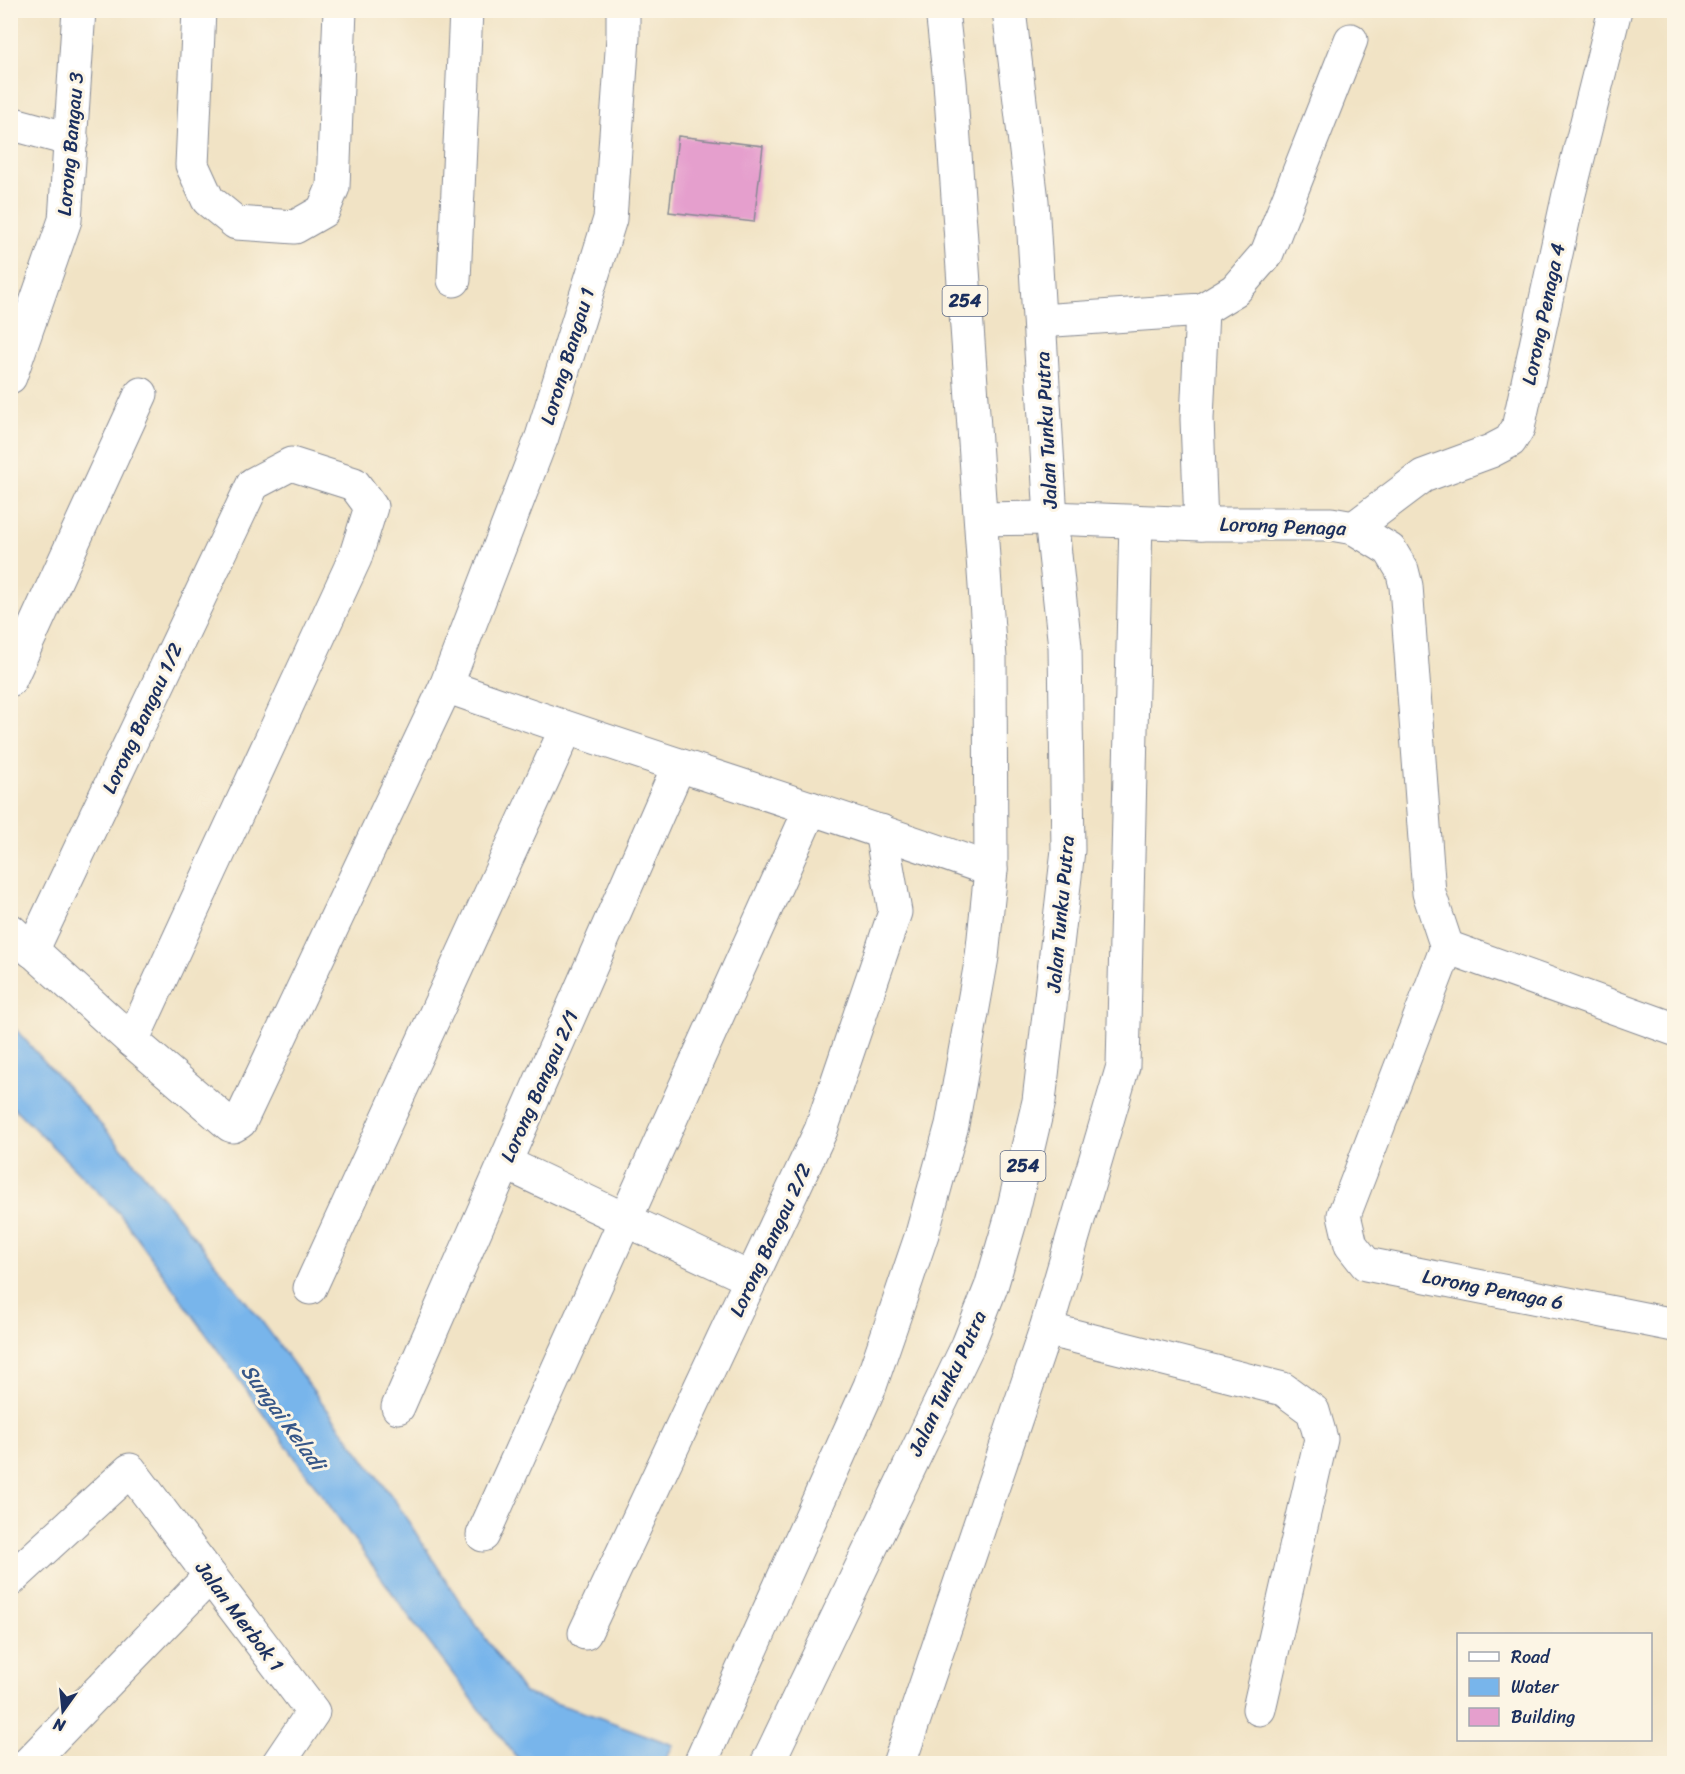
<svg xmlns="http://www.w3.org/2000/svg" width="1685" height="1774" viewBox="0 0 1685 1774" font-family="Sriracha,sans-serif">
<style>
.water{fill:#78b5eb;stroke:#4a72a4;stroke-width:1.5}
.building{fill:#e59fcd}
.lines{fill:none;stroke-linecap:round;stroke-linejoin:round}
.minor-casing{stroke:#868992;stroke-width:35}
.major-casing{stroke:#868992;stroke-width:35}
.minor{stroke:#fff;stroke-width:33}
.major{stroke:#fff;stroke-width:33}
.labels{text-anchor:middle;stroke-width:6;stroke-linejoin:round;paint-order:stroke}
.shield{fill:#fcf5e5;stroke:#5e6a86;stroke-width:1.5}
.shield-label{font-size:18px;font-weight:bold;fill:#1b2f5e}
.street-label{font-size:20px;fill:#1b2f5e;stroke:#fcf5e5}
.water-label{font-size:21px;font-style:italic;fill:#375788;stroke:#fcf5e5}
</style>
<rect width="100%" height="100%" fill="#fcf5e5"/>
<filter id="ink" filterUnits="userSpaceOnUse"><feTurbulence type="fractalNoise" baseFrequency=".0167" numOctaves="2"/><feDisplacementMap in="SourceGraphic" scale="12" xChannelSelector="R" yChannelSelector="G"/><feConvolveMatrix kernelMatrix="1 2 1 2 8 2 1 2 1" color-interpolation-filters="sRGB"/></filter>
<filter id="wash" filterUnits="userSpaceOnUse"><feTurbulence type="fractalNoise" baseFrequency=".008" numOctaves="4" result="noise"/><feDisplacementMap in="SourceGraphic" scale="24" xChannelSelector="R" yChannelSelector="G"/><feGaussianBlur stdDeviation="1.35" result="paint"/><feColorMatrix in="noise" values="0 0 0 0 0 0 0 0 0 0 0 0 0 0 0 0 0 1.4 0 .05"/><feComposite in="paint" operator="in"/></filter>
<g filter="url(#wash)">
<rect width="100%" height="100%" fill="#f1e3c5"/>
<polygon class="water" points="11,1024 130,1157 260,1319 396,1502 460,1602 524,1693 598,1717 673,1745 664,1763 523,1763 514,1754 411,1619 120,1214 11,1105"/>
<g id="blocks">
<polygon class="building" points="678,136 763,146 754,222 669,212"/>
</g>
</g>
<g filter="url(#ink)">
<use href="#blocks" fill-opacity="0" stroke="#868992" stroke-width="1.5"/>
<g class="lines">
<g class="minor-casing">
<g id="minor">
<polyline points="199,10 192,165 208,200 236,223 295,227 323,211 333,187 340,10"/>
<polyline points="10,123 72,140"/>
<polyline points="454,280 466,10"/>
<polyline points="1040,321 1202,310 1235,290 1267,253 1351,40"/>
<polyline points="10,377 65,220 79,10"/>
<polyline points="981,519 1051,518 1201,524 1331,524 1354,528 1390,550 1402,570 1406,586 1429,893 1447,947"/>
<polyline points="1201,524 1197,419 1202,310"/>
<polyline points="1354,528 1423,476 1491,451 1510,441 1518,428 1569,194 1615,10"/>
<polyline points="10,680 141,394"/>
<path d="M446,686C627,751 810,805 991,870"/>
<polyline points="10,930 132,1041 230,1125 233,1126 240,1122 446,686 542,437 610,219 623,37 623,10"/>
<polyline points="1447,947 1344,1215 1351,1245 1366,1264 1674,1325"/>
<polyline points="1447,947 1674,1029"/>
<polyline points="32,951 253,484 291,464 354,484 371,507 355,558 132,1041"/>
<polyline points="505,1163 751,1279"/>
<polyline points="310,1288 566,729"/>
<polyline points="1046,1329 1283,1389 1313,1411 1321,1439 1259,1709"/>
<polyline points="398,1407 679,765"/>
<polyline points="483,1535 811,808"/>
<polyline points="10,1580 130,1470 313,1712 278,1764"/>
<polyline points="585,1633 821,1130 895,912 881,831"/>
<polyline points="28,1764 210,1576"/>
<polyline points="899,1764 1046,1329 1123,1066 1136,521"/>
</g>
</g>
<g class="major-casing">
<g id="major">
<polyline points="700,1764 870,1386 899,1302 922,1234 952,1125 982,957 991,870 990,658 950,82 942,10"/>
<polyline points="767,1764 968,1345 991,1287 1012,1215 1039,1101 1068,850 1065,647 1051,518 1032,201 1009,10"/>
</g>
</g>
<use href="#minor" class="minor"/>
<use href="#major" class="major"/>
</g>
</g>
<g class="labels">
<g class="shield">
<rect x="942.5" y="286" width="45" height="30" rx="4.5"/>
<rect x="1000.5" y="1151" width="45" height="30" rx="4.5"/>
</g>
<g class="shield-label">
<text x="965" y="307">254</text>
<text x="1023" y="1172">254</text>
</g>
<g class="street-label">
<text transform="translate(70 144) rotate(-85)" y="7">Lorong Bangau 3</text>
<text transform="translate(1543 314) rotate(-78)" y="7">Lorong Penaga 4</text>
<text transform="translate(567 356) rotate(-73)" y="7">Lorong Bangau 1</text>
<text transform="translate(1046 430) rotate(-93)" y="7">Jalan Tunku Putra</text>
<text transform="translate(1283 526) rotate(2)" y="7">Lorong Penaga</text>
<text transform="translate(142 718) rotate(-65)" y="7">Lorong Bangau 1/2</text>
<text transform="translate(1060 914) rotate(-85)" y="7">Jalan Tunku Putra</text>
<text transform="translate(539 1086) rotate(-66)" y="7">Lorong Bangau 2/1</text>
<text transform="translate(770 1240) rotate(-65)" y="7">Lorong Bangau 2/2</text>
<text transform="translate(1493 1289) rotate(11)" y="7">Lorong Penaga 6</text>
<text transform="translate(947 1383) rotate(-65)" y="7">Jalan Tunku Putra</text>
<text transform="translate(240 1616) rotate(53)" y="7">Jalan Merbok 1</text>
</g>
<g class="water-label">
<text transform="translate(283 1417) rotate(54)" y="7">Sungai Keladi</text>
</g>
</g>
<rect width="1685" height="1774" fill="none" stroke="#fcf5e5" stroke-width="36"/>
<rect x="1457" y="1633" width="195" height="108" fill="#fcf5e5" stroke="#a2a6af" stroke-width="1.5"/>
<rect x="1469" y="1652" width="30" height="9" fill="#ffffff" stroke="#a2a6af" stroke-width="1.5"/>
<text x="1511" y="1663" font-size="18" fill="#1b2f5e">Road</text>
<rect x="1469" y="1678" width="30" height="18" fill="#78b5eb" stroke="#a2a6af" stroke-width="1.5"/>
<text x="1511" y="1693" font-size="18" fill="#1b2f5e">Water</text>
<rect x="1469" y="1708" width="30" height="18" fill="#e59fcd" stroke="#a2a6af" stroke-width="1.5"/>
<text x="1511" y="1723" font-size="18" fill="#1b2f5e">Building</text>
<g transform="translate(63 1711) rotate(195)" stroke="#fcf5e5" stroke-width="4.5" paint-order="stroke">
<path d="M0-4.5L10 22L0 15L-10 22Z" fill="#1b2f5e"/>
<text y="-9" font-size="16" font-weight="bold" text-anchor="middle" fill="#1b2f5e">N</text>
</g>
</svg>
